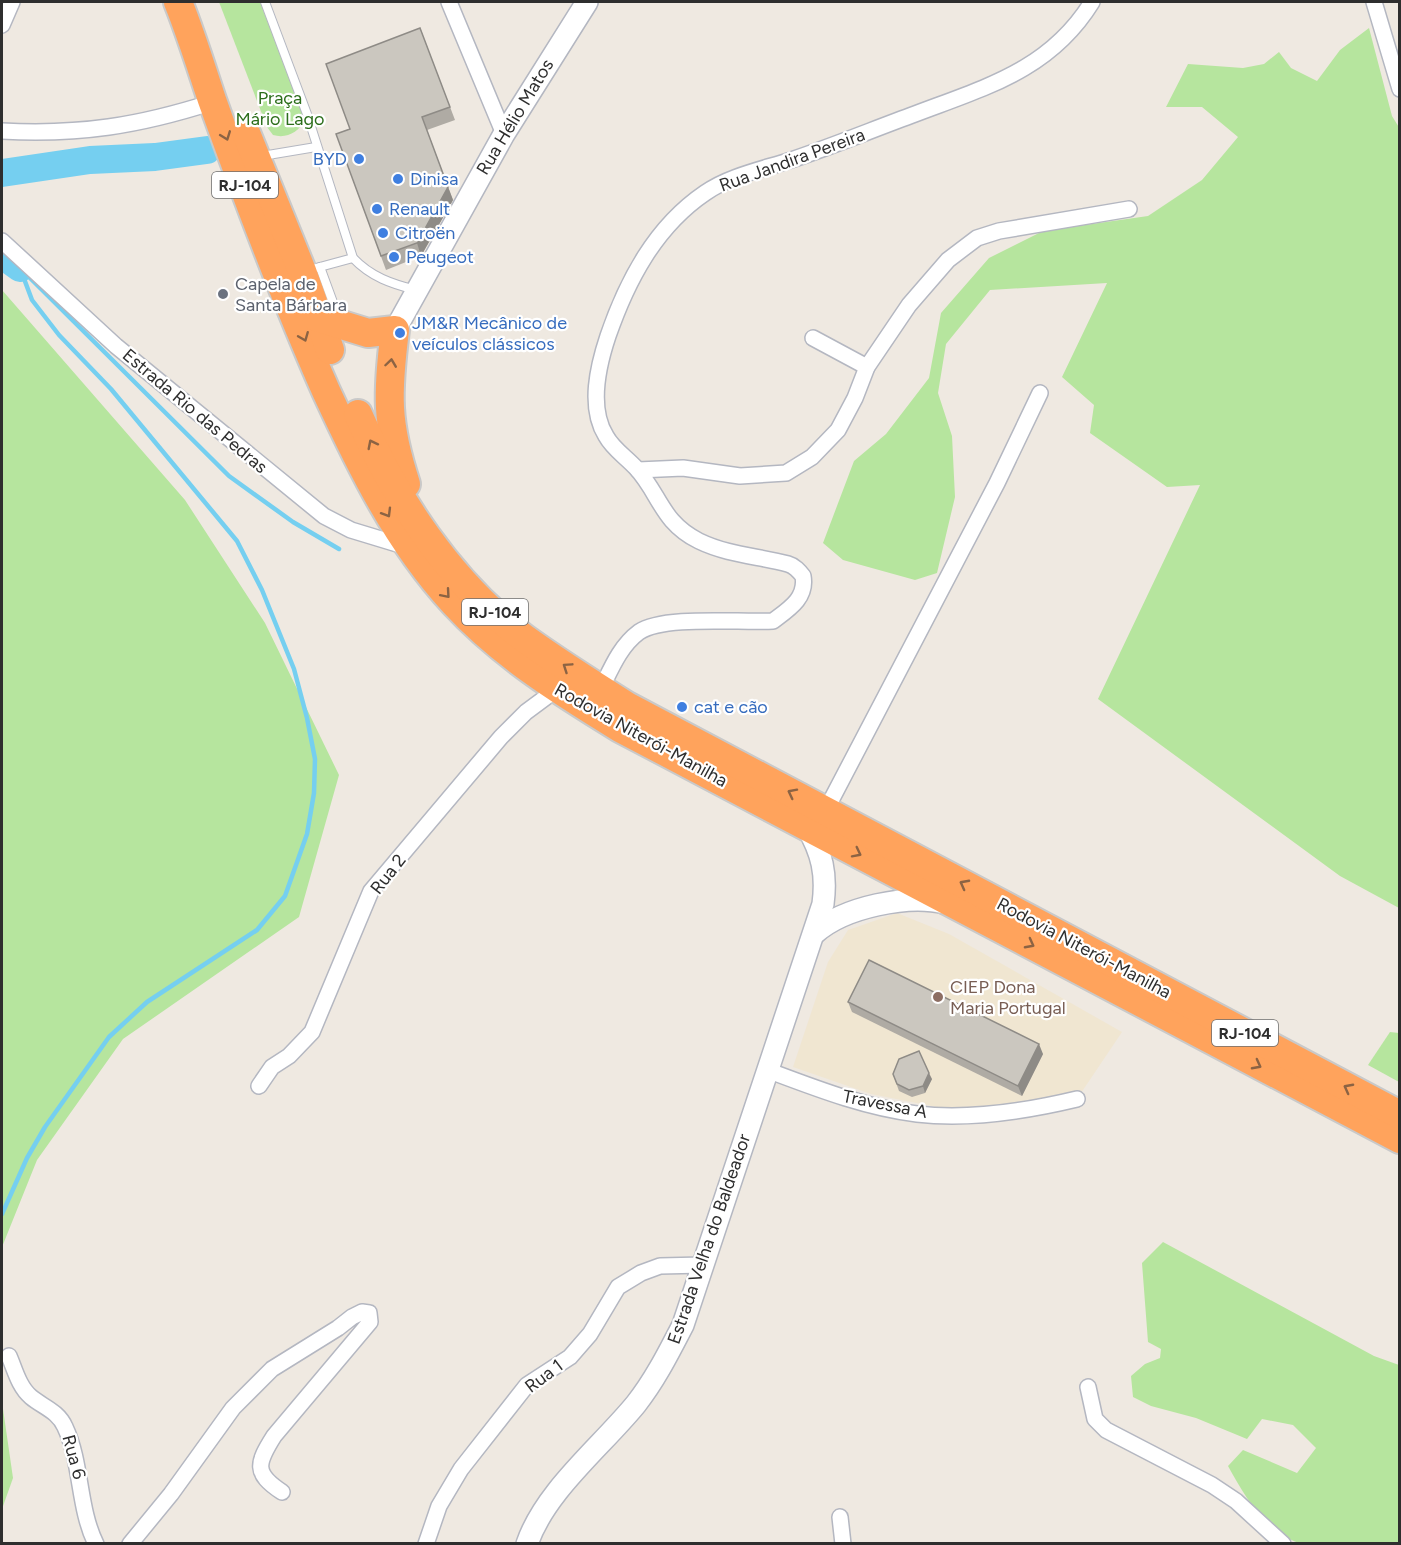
<svg xmlns="http://www.w3.org/2000/svg" width="1401" height="1545" viewBox="0 0 1401 1545" font-family="Figtree,sans-serif">
<style>
.education{fill:#f0e6d1}
.green{fill:#b6e59e}
.lines{fill:none;stroke-linecap:round;stroke-linejoin:round}
.stream{stroke:#75cff0;stroke-width:4.5}
.river{stroke:#75cff0;stroke-width:28}
.lane-casing{stroke:#b4b7c1;stroke-width:10}
.street-casing{stroke:#b4b7c1;stroke-width:18}
.secondary-casing{stroke:#b4b7c1;stroke-width:24}
.highway-casing{stroke:#c9c9c9;stroke-width:32}
.lane{stroke:#fff;stroke-width:8}
.street{stroke:#fff;stroke-width:15}
.secondary{stroke:#fff;stroke-width:21}
.highway{stroke:#ffa35c;stroke-width:28}
.wall{fill:#afaba4}
.shaded-wall{fill:#8e8b86}
.building{fill:#cbc7bf;stroke:#8e8b86;stroke-width:1.5}
.oneway{stroke:#8c6343}
.shop-dot{fill:#3f7fe0;stroke:#fff;stroke-width:2}
.worship-dot{fill:#6b7280;stroke:#fff;stroke-width:2}
.education-dot{fill:#8d6e63;stroke:#fff;stroke-width:2}
.labels{text-anchor:middle;stroke-width:4.5;stroke-linejoin:round;paint-order:stroke}
.shield{fill:#fff;stroke:#6d6d6d;stroke-width:1.5}
.shield-label{font-size:16px;font-weight:bold;fill:#2e2e2e}
.park-label{font-size:18px;fill:#2c6e1b;stroke:#fff}
.street-label{font-size:18px;fill:#2e2e2e;stroke:#fff}
.shop-label{font-size:18px;fill:#366cbe;stroke:#fff;text-anchor:start}
.worship-label{font-size:18px;fill:#5b616d;stroke:#fff;text-anchor:start}
.education-label{font-size:18px;fill:#785e54;stroke:#fff;text-anchor:start}
</style>
<rect width="100%" height="100%" fill="#efe9e1"/>
<polygon class="education" points="897,913 949,934 1122,1032 1077,1099 972,1114 871,1094 793,1067 828,962 848,930"/>
<g class="green">
<path d="M219,2H260L306,120C298,132 287,139 273,135L267,127Z"/>
<polygon points="1369,28 1392,116 1400,129 1399,908 1340,876 1098,699 1200,485 1167,487 1090,433 1094,405 1062,377 1107,283 990,290 946,344 938,393 952,436 955,497 937,573 915,580 843,560 823,543 854,461 886,434 929,378 941,313 989,258 1043,231 1148,216 1202,180 1238,137 1202,107 1166,107 1188,64 1243,68 1264,64 1279,52 1291,68 1317,81 1340,50"/>
<polygon points="2,290 185,500 265,623 339,775 299,917 123,1039 37,1160 2,1247"/>
<polygon points="1390,1032 1399,1033 1399,1082 1368,1065"/>
<path d="M1163,1242L1374,1356L1399,1365V1543H1299C1265,1531 1245,1497 1228,1466L1243,1450L1297,1473L1316,1448L1293,1425L1262,1419L1247,1439L1196,1418L1151,1406L1133,1397L1131,1376L1145,1364L1160,1358L1161,1349L1148,1342L1142,1263Z"/>
<polygon points="2,1402 13,1478 2,1509"/>
</g>
<g class="lines">
<g class="stream">
<polyline points="22,270 229,476 293,522 339,549"/>
<polyline points="2,1214 27,1158 45,1127 109,1037 147,1002 257,930 285,896 307,834 314,793 315,759 307,718 294,669 262,590 237,541 111,389 59,335 32,300 20,268"/>
</g>
<g class="river">
<polyline points="2,173 90,160 155,157 207,150"/>
<polyline points="2,255 20,268"/>
</g>
<g class="lane-casing">
<g id="lane">
<path d="M265,2L307,114L353,258C371,277 392,284 416,290"/>
<polyline points="262,156 316,147"/>
<polyline points="320,267 338,316"/>
<polyline points="316,268 353,258"/>
</g>
</g>
<g class="street-casing">
<g id="street">
<polyline points="449,2 504,134"/>
<polyline points="1374,2 1400,89"/>
<polyline points="2,25 12,2"/>
<path d="M2,131C80,135 138,126 213,102"/>
<polyline points="2,241 116,346 324,516 351,530 407,547"/>
<polyline points="813,338 867,367"/>
<polyline points="638,470 683,468 740,476 786,473 812,457 838,430 855,398 867,367 909,305 948,260 977,238 999,231 1129,209"/>
<path d="M601,689C611,669 620,646 639,632C664,615 740,623 773,621C789,609 807,598 803,576C799,571 795,566 788,564C758,556 728,555 699,541C661,522 660,494 636,468C626,457 613,449 606,436C588,407 598,366 608,336C627,281 655,227 705,193C729,176 764,169 791,160C833,146 874,129 915,114C986,87 1050,70 1092,2"/>
<polyline points="826,810 997,483 1040,393"/>
<path d="M767,1070C815,1088 866,1108 917,1114C969,1120 1027,1111 1077,1099"/>
<polyline points="259,1086 272,1067 289,1056 312,1032 371,891 501,737 526,712 557,689"/>
<path d="M9,1356C15,1370 19,1387 31,1397C43,1407 58,1411 65,1427C82,1463 78,1508 96,1544"/>
<polyline points="1088,1387 1095,1419 1106,1430 1212,1485 1236,1501 1283,1544"/>
<polyline points="840,1517 843,1544"/>
<path d="M130,1544L171,1494L233,1408L272,1369L338,1328L352,1317L362,1312L369,1313L370,1322L274,1436C257,1463 253,1473 282,1492"/>
<polyline points="426,1544 439,1506 461,1469 527,1385 570,1357 590,1334 618,1287 641,1273 660,1266 703,1265"/>
</g>
</g>
<g class="secondary-casing">
<g id="secondary">
<polyline points="395,330 504,134 587,2"/>
<path d="M815,933C844,907 908,894 945,903"/>
<path d="M527,1544C545,1491 601,1447 636,1404C655,1380 669,1352 683,1325L823,904C827,874 822,853 807,827"/>
</g>
</g>
<g class="highway-casing">
<g id="highway">
<path d="M178,2C191,34 201,67 212,100C247,198 284,296 326,391C361,467 397,541 454,603C502,655 561,692 620,728L1400,1139"/>
<polyline points="246,133 302,271 330,350"/>
<path d="M316,317L368,333L395,330C387,393 386,423 406,484"/>
<path d="M358,414C394,497 450,583 524,638C557,662 592,684 627,706L1400,1115"/>
</g>
</g>
<use href="#lane" class="lane"/>
<use href="#street" class="street"/>
<use href="#secondary" class="secondary"/>
<use href="#highway" class="highway"/>
</g>
<g class="wall">
<polygon points="420,28 455,120 427,130 453,200 421,256 386,270 336,134 350,129"/>
<polygon points="848,1002 1043,1054 1022,1096 852,1012"/>
<polygon points="893,1074 932,1079 925,1093 912,1097 899,1091"/>
</g>
<g class="shaded-wall">
<polygon points="448,187 453,200 421,256 417,243"/>
<polygon points="1039,1044 1043,1054 1022,1096 1018,1086"/>
<polygon points="929,1073 932,1079 925,1093 923,1086"/>
</g>
<g class="building">
<polygon points="420,28 450,107 422,117 448,187 417,243 381,256 336,134 350,129 326,64"/>
<polygon points="869,960 1039,1044 1018,1086 848,1002"/>
<polygon points="919,1051 929,1073 923,1086 909,1090 897,1084 893,1074 899,1059"/>
</g>
<defs><path id="oneway-chevron" d="M-2-3.5L2.5 0L-2 3.5" fill="none" stroke-width="1.6" stroke-linecap="round" stroke-linejoin="round" transform="scale(1.5)"/></defs>
<g class="oneway">
<use href="#oneway-chevron" transform="translate(226 136) rotate(69)"/>
<use href="#oneway-chevron" transform="translate(304 337) rotate(68)"/>
<use href="#oneway-chevron" transform="translate(391 363) rotate(-82)"/>
<use href="#oneway-chevron" transform="translate(372 444) rotate(-117)"/>
<use href="#oneway-chevron" transform="translate(387 513) rotate(59)"/>
<use href="#oneway-chevron" transform="translate(446 594) rotate(49)"/>
<use href="#oneway-chevron" transform="translate(567 667) rotate(-146)"/>
<use href="#oneway-chevron" transform="translate(792 793) rotate(-153)"/>
<use href="#oneway-chevron" transform="translate(857 853) rotate(27)"/>
<use href="#oneway-chevron" transform="translate(964 884) rotate(-152)"/>
<use href="#oneway-chevron" transform="translate(1030 944) rotate(28)"/>
<use href="#oneway-chevron" transform="translate(1257 1065) rotate(28)"/>
<use href="#oneway-chevron" transform="translate(1348 1088) rotate(-152)"/>
</g>
<g class="shop-dot">
<circle cx="359" cy="159" r="6"/>
<circle cx="398" cy="179" r="6"/>
<circle cx="377" cy="209" r="6"/>
<circle cx="383" cy="233" r="6"/>
<circle cx="394" cy="257" r="6"/>
<circle cx="400" cy="333" r="6"/>
<circle cx="682" cy="707" r="6"/>
</g>
<circle class="worship-dot" cx="223" cy="294" r="6"/>
<circle class="education-dot" cx="938" cy="997" r="6"/>
<g class="labels">
<g class="shield">
<rect x="212" y="172" width="66" height="26" rx="4.5"/>
<rect x="462" y="599" width="66" height="26" rx="4.5"/>
<rect x="1212" y="1020" width="66" height="26" rx="4.5"/>
</g>
<g class="shield-label">
<text x="245" y="191">RJ-104</text>
<text x="495" y="618">RJ-104</text>
<text x="1245" y="1039">RJ-104</text>
</g>
<g class="park-label">
<text x="280" y="104">Praça<tspan x="280" dy="21">Mário Lago</tspan></text>
</g>
<g class="street-label">
<text transform="translate(515 117) rotate(-59)" y="6">Rua Hélio Matos</text>
<text transform="translate(792 160) rotate(-20)" y="6">Rua Jandira Pereira</text>
<text transform="translate(195 411) rotate(40)" y="6">Estrada Rio das Pedras</text>
<text transform="translate(641 735) rotate(29)" y="6">Rodovia Niterói-Manilha</text>
<text transform="translate(388 874) rotate(-52)" y="6">Rua 2</text>
<text transform="translate(1084 948) rotate(28)" y="6">Rodovia Niterói-Manilha</text>
<text transform="translate(885 1104) rotate(11)" y="6">Travessa A</text>
<text transform="translate(709 1239) rotate(-71)" y="6">Estrada Velha do Baldeador</text>
<text transform="translate(544 1376) rotate(-37)" y="6">Rua 1</text>
<text transform="translate(74 1457) rotate(75)" y="6">Rua 6</text>
</g>
<g class="shop-label">
<text x="347" y="165" text-anchor="end">BYD</text>
<text x="410" y="185">Dinisa</text>
<text x="389" y="215">Renault</text>
<text x="395" y="239">Citroën</text>
<text x="406" y="263">Peugeot</text>
<text x="412" y="329">JM&amp;R Mecânico de<tspan x="412" dy="21">veículos clássicos</tspan></text>
<text x="694" y="713">cat e cão</text>
</g>
<g class="worship-label">
<text x="235" y="290">Capela de<tspan x="235" dy="21">Santa Bárbara</tspan></text>
</g>
<g class="education-label">
<text x="950" y="993">CIEP Dona<tspan x="950" dy="21">Maria Portugal</tspan></text>
</g>
</g>
<rect width="1401" height="1545" fill="none" stroke="#2e2e2e" stroke-width="6"/>
</svg>
